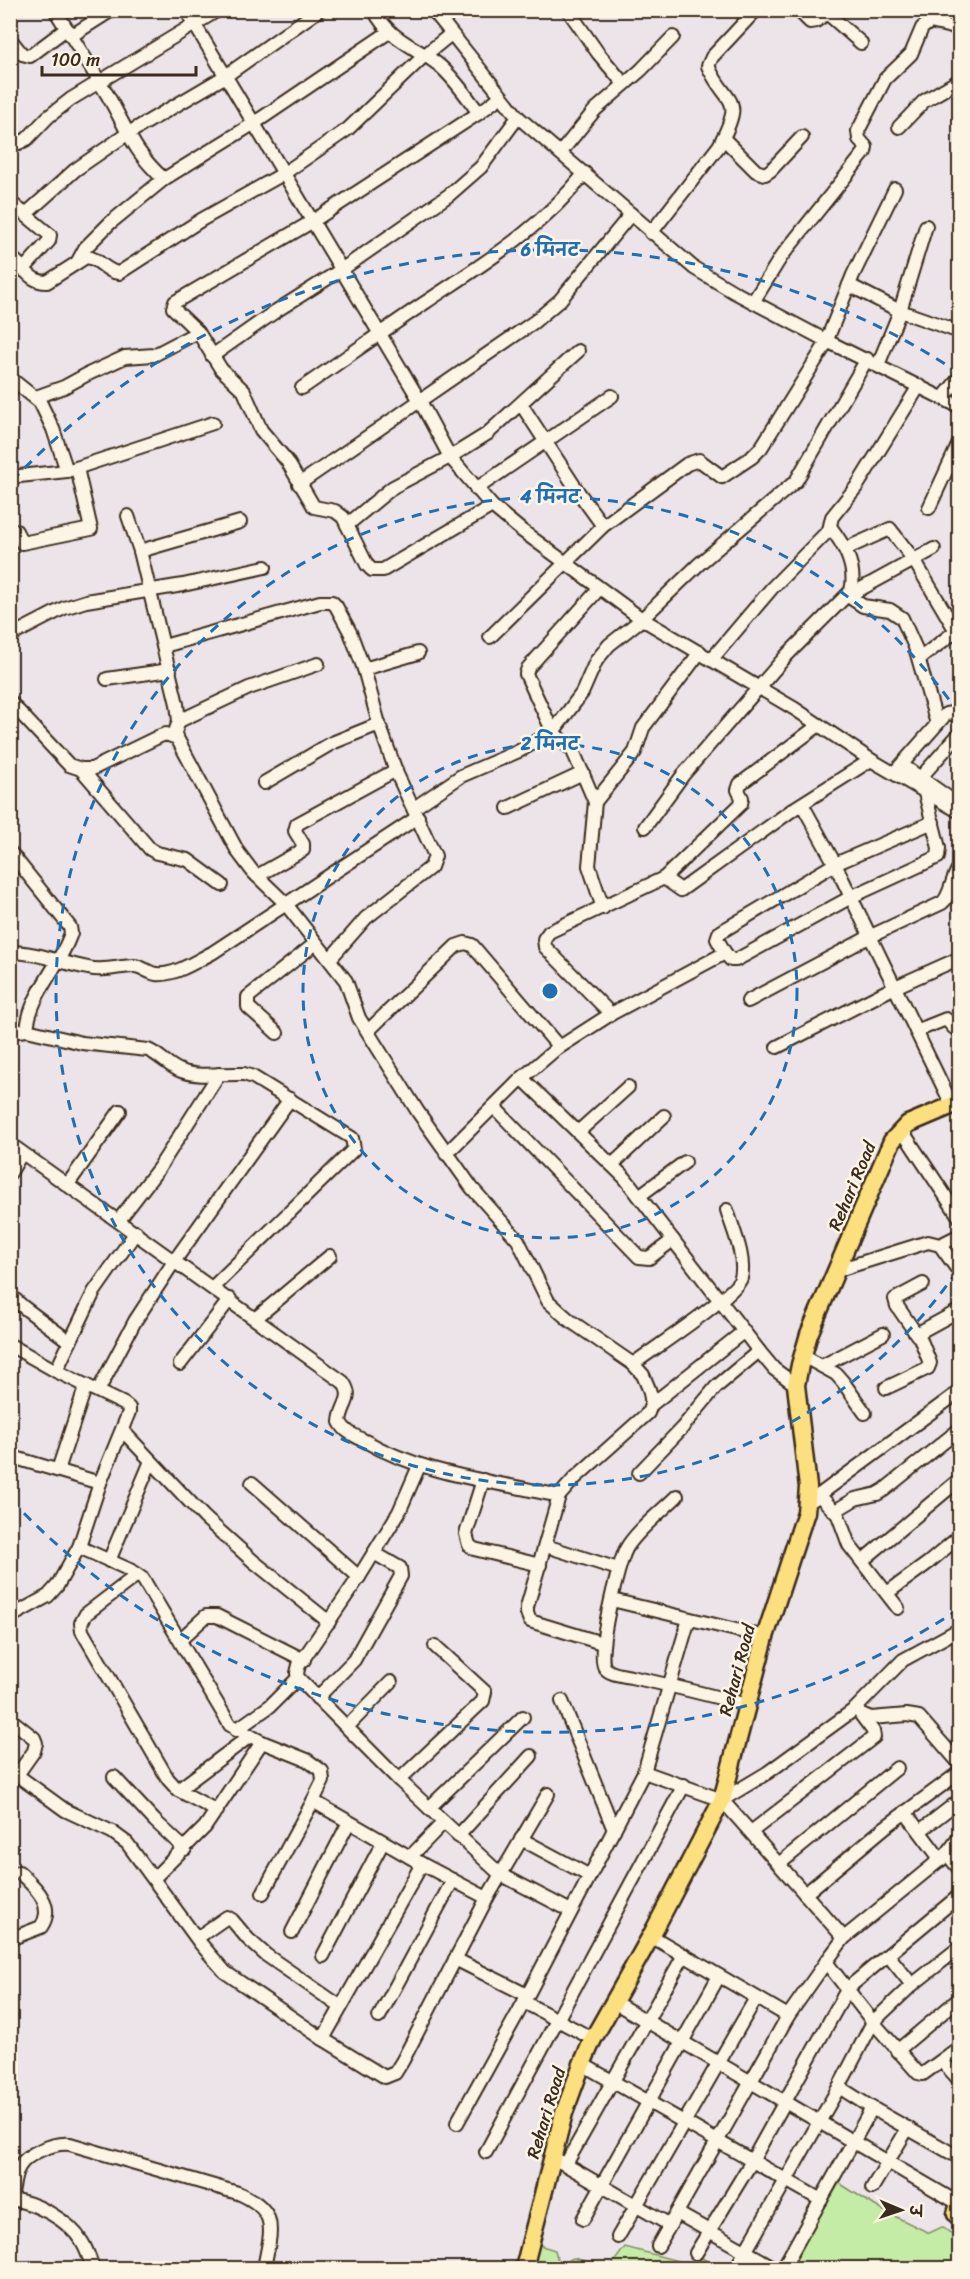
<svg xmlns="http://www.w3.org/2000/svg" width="970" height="2279" viewBox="0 0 970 2279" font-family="Sriracha,'Playpen Sans Deva',sans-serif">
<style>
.green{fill:#c5eca7;stroke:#808b62;stroke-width:1.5}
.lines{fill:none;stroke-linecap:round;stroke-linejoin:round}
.minor-casing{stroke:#3b2a1e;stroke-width:16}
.major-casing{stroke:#3b2a1e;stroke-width:21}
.minor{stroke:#fcf5e5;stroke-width:12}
.major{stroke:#fce080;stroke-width:16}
.ring{fill:none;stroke:#1f6fb2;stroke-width:3;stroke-dasharray:10 8}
.labels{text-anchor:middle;stroke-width:5;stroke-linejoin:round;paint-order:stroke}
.street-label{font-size:18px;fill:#3b2a1e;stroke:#fcf5e5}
.centre{fill:#1f6fb2;stroke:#fcf5e5;stroke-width:3}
.ring-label{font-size:18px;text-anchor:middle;font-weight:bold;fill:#1f6fb2;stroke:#fcf5e5;stroke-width:5;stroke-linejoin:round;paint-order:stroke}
</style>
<rect width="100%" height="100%" fill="#ece4e8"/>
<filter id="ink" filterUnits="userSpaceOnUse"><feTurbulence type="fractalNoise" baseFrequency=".0167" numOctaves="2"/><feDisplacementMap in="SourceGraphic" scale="12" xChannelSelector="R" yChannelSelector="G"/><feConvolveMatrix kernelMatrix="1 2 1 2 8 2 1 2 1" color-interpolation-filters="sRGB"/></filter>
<g filter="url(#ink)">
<g class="green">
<polygon points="839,2183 880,2209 929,2233 942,2227 959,2239 959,2268 789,2268"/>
<polygon points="539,2245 555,2250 559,2265 573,2258 610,2267 625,2247 693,2265 702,2258 719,2268 532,2268"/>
</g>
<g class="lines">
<g class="minor-casing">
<g id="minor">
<path d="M55,10C73,39 91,67 108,96C127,129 134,153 164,179"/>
<polyline points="186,10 420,401 450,457 492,506 521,530 642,619 795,709 871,760 960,812"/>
<path d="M374,10C390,41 416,46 440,66C455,79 467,97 479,113"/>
<polyline points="433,10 518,117 694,268 734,292 827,341 960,407"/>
<polyline points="568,10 598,53 624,84"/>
<polyline points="798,10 810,22 816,21 827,13 861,43"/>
<polyline points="71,36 112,10"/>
<polyline points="10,39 22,54 30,56 66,29"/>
<polyline points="899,127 924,101 960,80"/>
<polyline points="723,138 756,171 765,174 771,170 802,137"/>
<polyline points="10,142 19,143 27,139 48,117 71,99 218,10"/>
<polyline points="561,152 595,110 641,70 673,37"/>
<polyline points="10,202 50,235 49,241 23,270"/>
<polyline points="26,214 75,170 127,134 224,77 319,10"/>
<path d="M651,233L719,146C746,94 727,108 708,66L712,57L756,10"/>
<path d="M10,257C24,265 28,282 47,282L86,257C100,258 105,272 119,273L201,220L283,174L348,129L425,55L451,34"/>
<polyline points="78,261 85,248 110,223 164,179 253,124 389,32"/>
<polyline points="849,285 900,311 960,332"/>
<polyline points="753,302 781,257 865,152 866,147 859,139 858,131 885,79 911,54 922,28 930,22 960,29"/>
<polyline points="212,356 276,311 341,270 449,195 481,167 518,117"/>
<polyline points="878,365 900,311 926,226"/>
<polyline points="10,378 40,402 53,429 67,471"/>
<path d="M302,388C343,360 384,330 426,302C484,263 541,229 585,173"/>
<polyline points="36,397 64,387 86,375 125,357 154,355 198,332"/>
<polyline points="943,398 960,377"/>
<polyline points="521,404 579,493 603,526"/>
<polyline points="10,477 67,471 213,423"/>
<polyline points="299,484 534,322 560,300 631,214"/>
<polyline points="476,489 612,396"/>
<polyline points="492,506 383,570 372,570 367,565 343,517 335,511 314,507 287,461 261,430 244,391 221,369 198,332 173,308 175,302 313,221 479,113 500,97"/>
<polyline points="929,508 960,441"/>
<polyline points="128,516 140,551 177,704 179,721 174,735"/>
<polyline points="347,525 393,487 450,457 487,434 578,351"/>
<polyline points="10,533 16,531 22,543 91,529 77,468"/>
<polyline points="845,549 890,529 914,560 956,631"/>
<polyline points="934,549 848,596 863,606 890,610 902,618 915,647 937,724"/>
<polyline points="140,551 240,522"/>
<polyline points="599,589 528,668 526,674 553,732 573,751 595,802 589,866 603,908"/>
<polyline points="10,636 64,608 86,601 183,585 265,567"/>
<polyline points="490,637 603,526 687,464 699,460 722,477 752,457 761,448 824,347 853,275 895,189"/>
<polyline points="164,646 320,602 332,602 336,606 350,632 364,669 379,724 397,774 435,856 431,867 366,918 330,959"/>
<polyline points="919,659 960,628"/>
<polyline points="711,660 772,588 829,530 832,517 857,486 919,386"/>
<polyline points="364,669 418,653"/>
<polyline points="107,679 170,670"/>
<polyline points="10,702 69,765 81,769 92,769 160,736 166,734 177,738 238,852 253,872 285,903 346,981 359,1018 418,1112 472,1188 518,1240 548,1301 569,1320 633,1364 643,1375 649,1389 651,1398 651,1405 648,1413 574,1479 559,1496 527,1607 527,1613 530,1621 602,1643"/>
<polyline points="179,721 249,688 318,664"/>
<polyline points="902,765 959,805"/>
<polyline points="81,769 150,849 157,853 188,860 222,885"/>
<polyline points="894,773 946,714 952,713 960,719"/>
<polyline points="921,777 960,733"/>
<polyline points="264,783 332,743 379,724"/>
<polyline points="595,802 635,752 643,728 700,652"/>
<polyline points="802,804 835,864 933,822"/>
<polyline points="414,808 461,776 519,751 553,732 582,693 596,661 609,645 642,619 699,564 796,481 867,359"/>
<polyline points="508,808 583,773"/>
<path d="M645,827L683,775L787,655L851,591C857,568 845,546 831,528"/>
<path d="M10,852L70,927L71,933C60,967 30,993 27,1030"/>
<polyline points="257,876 303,850 303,844 295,831 297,824 396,770"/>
<polyline points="664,878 741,804 742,798 738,790 740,784 819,725"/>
<path d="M10,952C38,952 61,963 88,968C104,972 119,966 134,966C142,966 148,973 156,974C175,976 196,961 212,953L418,817"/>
<polyline points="725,953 731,960 736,960 853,896 938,857 939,848 925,793"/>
<path d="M748,1001L871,936L942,903C951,896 951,878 960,866"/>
<polyline points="611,1014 545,947 544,939 549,932 664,878 681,890 795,808 871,760"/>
<polyline points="368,1031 456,946 465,943 472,945 559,1047"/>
<polyline points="916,1031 946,1019 954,1028 960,1030"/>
<path d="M10,1032L27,1030L82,1043L148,1050C160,1055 168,1066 181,1071C200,1078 224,1073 244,1074L253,1077L352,1138L354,1149L213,1287"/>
<polyline points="277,1033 248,1007 248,997 316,943"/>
<polyline points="777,1047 895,987 960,958"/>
<polyline points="522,1078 625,1178 759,1351 774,1369 796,1385"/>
<polyline points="494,1107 639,1257 649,1258 673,1240"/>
<polyline points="901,1129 960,1218"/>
<polyline points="578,1132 628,1087"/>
<path d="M10,1144L343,1382C355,1399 341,1404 340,1422C345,1432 355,1436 365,1441C424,1475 494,1481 559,1496"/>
<polyline points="446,1154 522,1078 555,1050 611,1014 725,953 717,939 719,933 835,864 952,1105"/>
<polyline points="612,1165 664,1116"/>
<polyline points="10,1173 22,1153"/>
<polyline points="68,1184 120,1111"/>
<polyline points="639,1196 685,1162"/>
<polyline points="119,1220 159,1168 219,1074"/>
<polyline points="940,1245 960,1235"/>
<polyline points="838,1270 928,1242 940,1245 960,1273"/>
<polyline points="10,1295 22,1306 70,1342"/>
<polyline points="256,1318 330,1256"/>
<polyline points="917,1335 897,1306 895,1299 923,1284"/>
<polyline points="10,1345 56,1371 124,1404 129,1408 129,1412 100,1483 79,1547 57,1586 48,1596 10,1617"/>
<polyline points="803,1356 836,1374 843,1382 865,1413"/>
<polyline points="180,1364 230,1299"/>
<path d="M633,1364C652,1350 737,1294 741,1278C746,1257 733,1230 727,1210"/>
<polyline points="822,1366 883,1334"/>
<polyline points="56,1371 94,1292 136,1232"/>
<polyline points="886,1388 928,1368 930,1363 918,1333 960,1310"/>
<polyline points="98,1391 135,1321 175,1260 290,1099"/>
<polyline points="651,1405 743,1332"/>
<polyline points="122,1430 205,1518 253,1561 329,1622"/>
<polyline points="19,1459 100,1483"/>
<polyline points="419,1466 399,1512 359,1577 299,1665 297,1673 298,1678 399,1780 500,1874 571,1911"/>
<polyline points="58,1470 86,1385"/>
<polyline points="639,1473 682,1428 716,1387 759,1351"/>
<polyline points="483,1480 466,1534 469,1545 474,1549 540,1565"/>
<polyline points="252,1483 359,1577"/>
<polyline points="819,1495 838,1515 849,1545 898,1608"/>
<path d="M677,1496C663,1510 635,1532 626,1549C618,1564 595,1657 605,1668C611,1675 623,1675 631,1677C670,1685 709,1695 747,1705"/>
<polyline points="807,1504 960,1391"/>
<polyline points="835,1511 855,1499 877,1494 884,1490 960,1429"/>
<polyline points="546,1546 618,1569"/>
<polyline points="79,1547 130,1570 143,1579 230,1725 262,1742 307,1760 322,1771 323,1781 313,1801 263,1893"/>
<polyline points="109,1561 151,1461"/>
<polyline points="862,1561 960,1479"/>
<polyline points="137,1575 86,1614 81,1623 82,1631 168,1779 178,1790 217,1811"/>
<polyline points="887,1593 928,1563 960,1536"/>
<polyline points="612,1600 765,1637"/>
<polyline points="180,1640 206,1616 217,1616 304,1660"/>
<polyline points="317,1698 354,1660 401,1576 400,1568 374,1553"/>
<polyline points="562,1701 614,1830"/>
<polyline points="861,1714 871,1718 907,1715 919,1717 960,1764"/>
<polyline points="10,1719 34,1738 36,1743 34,1751 17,1775"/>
<polyline points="347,1727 391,1682"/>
<polyline points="236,1730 270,1706 298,1678"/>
<polyline points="10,1770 65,1810 112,1832 127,1843 200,1943 225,1972 323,2039 385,2077 395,2073 403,2060 487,1898 548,1794"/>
<polyline points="644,1772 722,1800 844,1938"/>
<polyline points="114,1777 155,1821 185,1849"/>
<polyline points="399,1780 483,1701 485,1692 435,1646"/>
<polyline points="178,1790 250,1736"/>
<polyline points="722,1800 767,1773 855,1709 903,1660 960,1629"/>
<polyline points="313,1801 422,1864 487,1898"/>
<polyline points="429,1808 523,1717"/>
<polyline points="905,1812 941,1860"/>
<polyline points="920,1831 960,1800"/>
<polyline points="751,1832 874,1737 873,1731 861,1715"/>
<polyline points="458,1836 531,1756"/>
<polyline points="521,1839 590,1876"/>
<polyline points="947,1854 960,1870"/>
<polyline points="410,1857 444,1822"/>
<polyline points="779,1864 897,1768"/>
<polyline points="154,1878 205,1827 262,1742"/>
<polyline points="805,1894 884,1828 960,1772"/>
<polyline points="292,1932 349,1822"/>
<polyline points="651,1936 788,2016"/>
<polyline points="197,1938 227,1917 232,1920 248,1939 266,1955 341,2007"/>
<path d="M10,1939L41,1927C56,1905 35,1887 19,1872"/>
<polyline points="888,1955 912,1985"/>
<polyline points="323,1956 383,1842"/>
<polyline points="455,1959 527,1995"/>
<polyline points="826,1962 873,2022 918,2073 923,2074 960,2047"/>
<polyline points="524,2002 593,2039"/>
<polyline points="614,2002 958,2203"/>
<polyline points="379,2017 453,1880"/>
<polyline points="323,2039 422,1864"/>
<polyline points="897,2051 960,1998"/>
<polyline points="942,2061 960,2081"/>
<polyline points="582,2064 821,2200"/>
<polyline points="839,2087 872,2108 960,2158"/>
<polyline points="457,2123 524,2002 644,1772 689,1619"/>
<polyline points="486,2152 684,1785"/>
<polyline points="559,2161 670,2225"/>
<polyline points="566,2164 684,1955"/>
<polyline points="872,2188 908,2128"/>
<path d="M10,2199C35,2202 69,2220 82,2242C87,2250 90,2260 93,2268"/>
<path d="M11,2199C13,2189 14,2175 19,2167C27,2153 55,2142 70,2144L238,2193C280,2211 271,2230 264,2268"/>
<polyline points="677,2213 775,2268"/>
<polyline points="583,2219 719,1976"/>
<polyline points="618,2237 756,1998"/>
<polyline points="658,2246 788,2016 826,1962 844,1938 947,1854 960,1836"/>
<polyline points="696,2253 752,2161 848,1988 960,1895"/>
<polyline points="736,2268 839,2087 873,2022 912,1985 960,1947"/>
<polyline points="783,2268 872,2108"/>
</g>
</g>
<g class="major-casing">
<g id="major">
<polyline points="954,10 960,15"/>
<polyline points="960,2200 956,2214 960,2218"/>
<polyline points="524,2268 564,2113 582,2064 593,2039 651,1936 722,1800 765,1637 806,1512 808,1487 796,1385 800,1365 809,1334 892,1141 908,1124 960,1102"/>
</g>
</g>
<use href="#minor" class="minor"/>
<use href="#major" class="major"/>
</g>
</g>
<g class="ring">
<circle cx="550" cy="991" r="247"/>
<path d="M957 1271A494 494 0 1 1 957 711"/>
<path d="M959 1609A741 741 0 0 1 12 1501M12 481A741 741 0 0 1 959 373"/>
</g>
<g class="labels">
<g class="street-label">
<text transform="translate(852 1186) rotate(-67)" y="6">Rehari Road</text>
<text transform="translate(737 1670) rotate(-75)" y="6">Rehari Road</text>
<text transform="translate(546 2113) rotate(-73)" y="6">Rehari Road</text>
</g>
</g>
<circle cx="550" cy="991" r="9" class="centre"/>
<g class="ring-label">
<text x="550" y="256">6 मिनट</text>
<text x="550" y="503">4 मिनट</text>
<text x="550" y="750">2 मिनट</text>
</g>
<rect width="970" height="2279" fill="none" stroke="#fcf5e5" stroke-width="36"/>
<rect x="18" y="18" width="934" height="2243" fill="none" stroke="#3b2a1e" stroke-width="2" filter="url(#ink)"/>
<g transform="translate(901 2210) rotate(92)" stroke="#fcf5e5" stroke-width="4.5" paint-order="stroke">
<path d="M0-4.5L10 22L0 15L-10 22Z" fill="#3b2a1e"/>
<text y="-9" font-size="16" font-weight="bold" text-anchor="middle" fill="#3b2a1e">उ</text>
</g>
<path d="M42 66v9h154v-9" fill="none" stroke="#3b2a1e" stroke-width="3"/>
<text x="51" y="66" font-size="18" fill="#3b2a1e" stroke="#fcf5e5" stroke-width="4.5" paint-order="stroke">100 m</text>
</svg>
